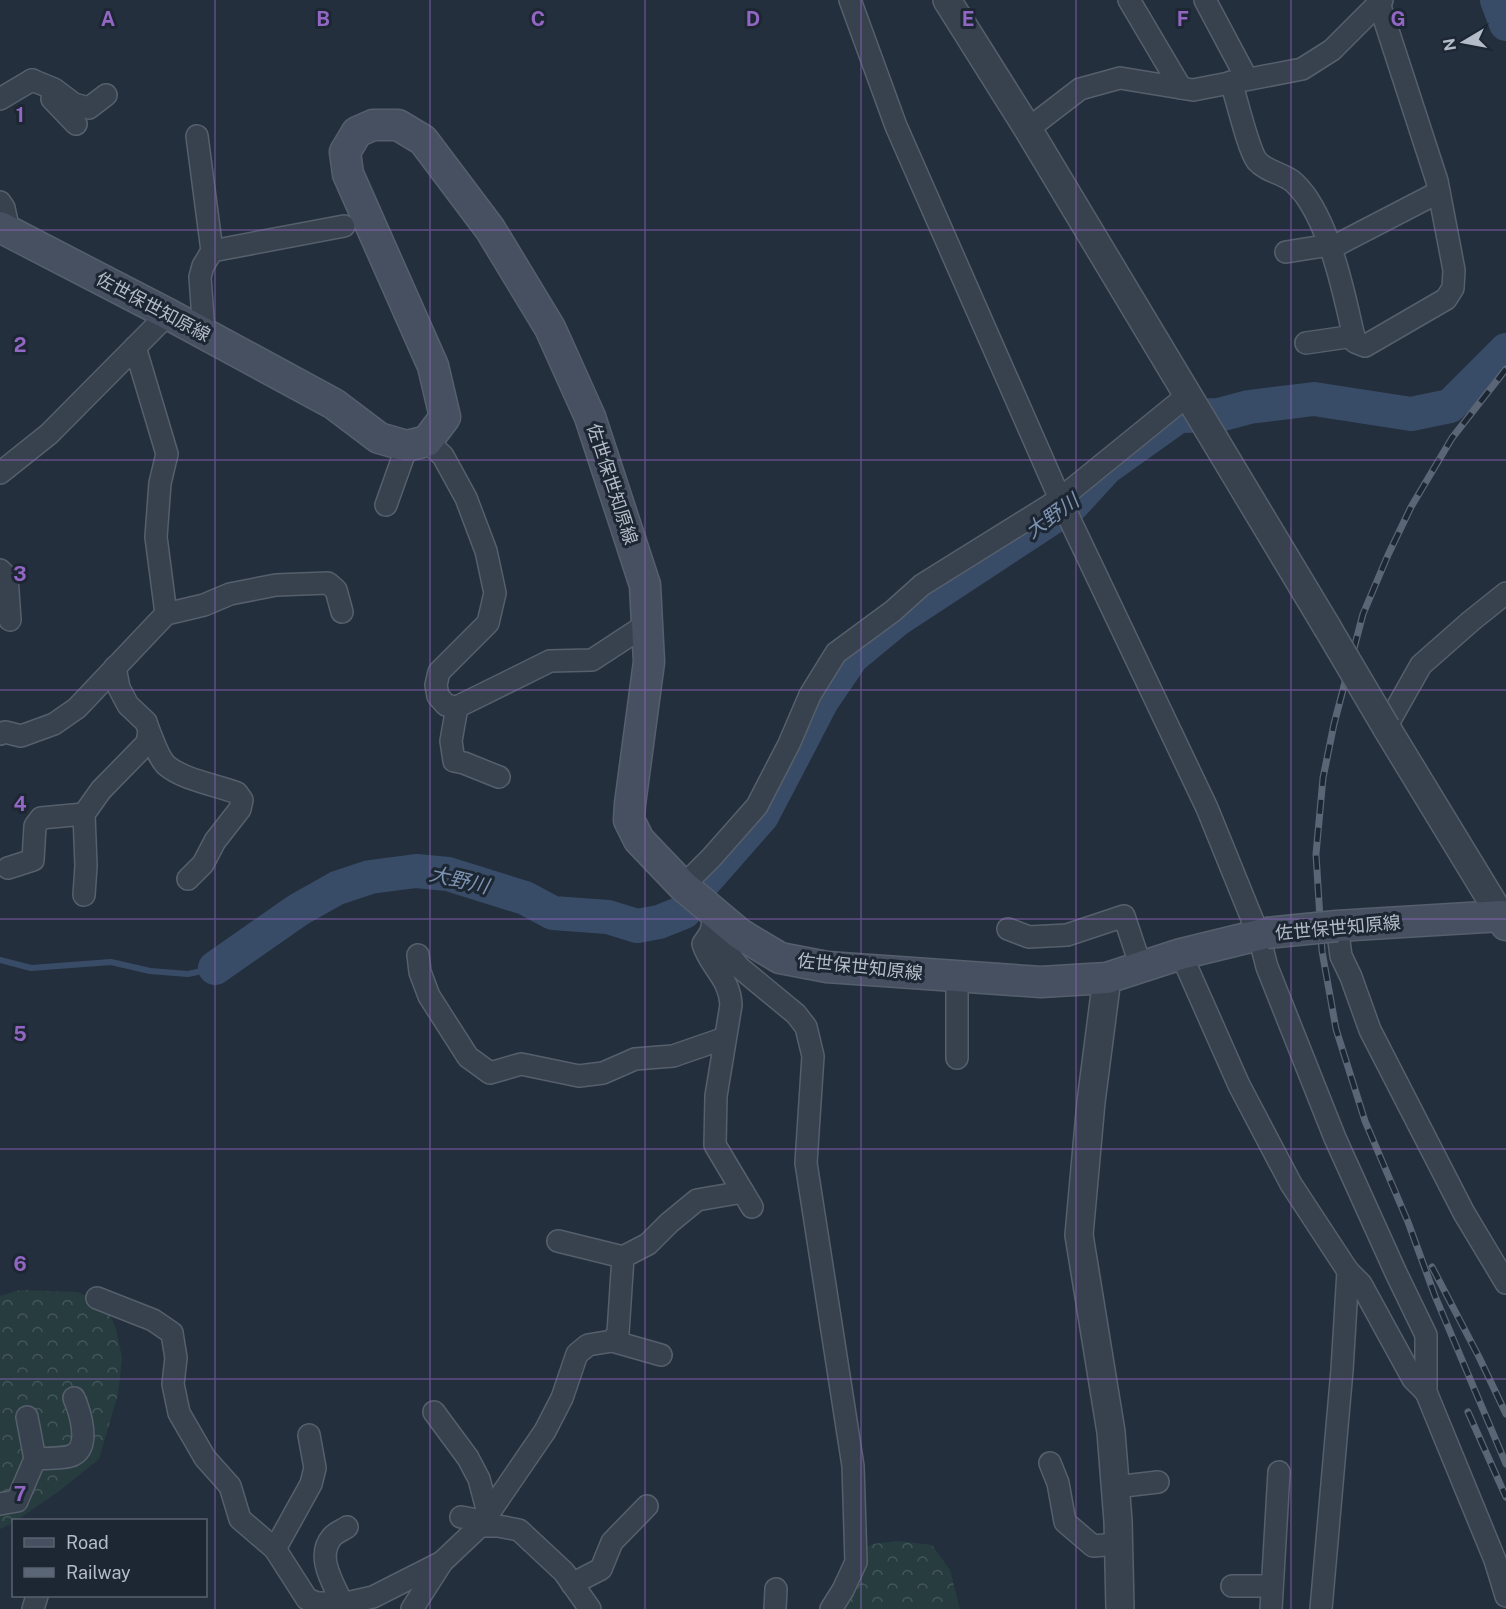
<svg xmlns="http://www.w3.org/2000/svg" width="1506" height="1609" viewBox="0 0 1506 1609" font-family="'Public Sans','Noto Sans JP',sans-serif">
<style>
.forest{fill:url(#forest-crowns)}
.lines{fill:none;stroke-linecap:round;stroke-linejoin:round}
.stream{stroke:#394c67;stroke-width:6}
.river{stroke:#394c67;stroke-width:34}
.minor-casing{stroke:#565f6c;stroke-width:24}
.tertiary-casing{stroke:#565f6c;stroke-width:30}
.secondary-casing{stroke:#565f6c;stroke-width:33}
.minor{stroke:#38414e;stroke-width:21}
.tertiary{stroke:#38414e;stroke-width:27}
.secondary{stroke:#465061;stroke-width:30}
.rail-casing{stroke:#5a6575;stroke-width:7}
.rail{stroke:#1d2633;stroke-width:4.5;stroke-dasharray:14;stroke-linecap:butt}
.tertiary-bridge-casing{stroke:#565f6c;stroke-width:30;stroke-linecap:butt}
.secondary-bridge-casing{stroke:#565f6c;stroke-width:33;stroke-linecap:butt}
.tertiary-bridge{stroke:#38414e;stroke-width:27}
.secondary-bridge{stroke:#465061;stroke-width:30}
.grid{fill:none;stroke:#9266c3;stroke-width:1.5;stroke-opacity:0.55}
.labels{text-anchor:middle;stroke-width:6;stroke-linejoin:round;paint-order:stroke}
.street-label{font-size:18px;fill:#b4bcc9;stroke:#1d2633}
.water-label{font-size:20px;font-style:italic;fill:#7c92b1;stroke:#1d2633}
.grid-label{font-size:20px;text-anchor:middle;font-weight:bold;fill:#9266c3;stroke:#1d2633;stroke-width:6;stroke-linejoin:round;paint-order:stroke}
</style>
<defs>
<pattern id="forest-crowns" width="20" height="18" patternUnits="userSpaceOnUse" patternTransform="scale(1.5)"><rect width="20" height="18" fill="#263c3f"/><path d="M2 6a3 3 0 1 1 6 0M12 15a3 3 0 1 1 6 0" fill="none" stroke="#435659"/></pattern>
</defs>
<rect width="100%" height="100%" fill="#242f3e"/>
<g class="forest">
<polygon points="20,1290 78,1292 106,1306 116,1329 122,1358 118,1394 99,1459 58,1492 17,1520 14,1520 13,1523 0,1529 0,1296"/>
<polygon points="897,1541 932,1545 950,1570 960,1609 831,1609 853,1554 873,1544"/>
</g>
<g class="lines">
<polyline class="stream" points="0,960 31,968 111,962 150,971 188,974 215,968"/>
<g class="river">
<polyline points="1497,0 1506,24"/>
<polyline points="704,882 762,816 822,701 852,657 898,619 1073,504 1106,468 1179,416 1219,415 1249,407 1314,399 1411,414 1450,406 1506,350"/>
<polyline points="215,968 298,910 337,888 370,877 416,871 448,874 525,898 553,913 608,917 637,926 659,922 684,912"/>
</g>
<g class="minor-casing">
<g id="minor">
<polyline points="850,0 896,126 1060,499 1207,808 1259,936 1267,967 1335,1138 1396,1273 1426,1335 1426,1392 1495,1560 1506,1596"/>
<polyline points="1129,0 1181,88"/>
<polyline points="1205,0 1247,79"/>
<polyline points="32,80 54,89 74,104 89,108 106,95"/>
<path d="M1231,82C1237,100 1248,149 1257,161C1266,171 1278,172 1289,179C1295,182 1301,190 1305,195C1332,233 1345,297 1355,342L1365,346L1446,299L1453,288L1454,270L1437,181L1379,3"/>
<polyline points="0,99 32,80"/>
<polyline points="52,99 76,124"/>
<polyline points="1028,129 1080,89 1120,78 1193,90 1302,69 1332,50 1382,0"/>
<polyline points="197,136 212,251 203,266 200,277 204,333"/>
<polyline points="0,202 4,208 9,231"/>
<polyline points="1331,248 1439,192"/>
<polyline points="212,251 344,226"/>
<polyline points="1286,252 1330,245"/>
<polyline points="1306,343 1354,336"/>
<polyline points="135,347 167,454 160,483 156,537 166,614"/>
<polyline points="427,441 443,456 466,498 486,551 495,593 488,623 439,672 436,685 438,696 446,705 457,707 550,661 592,660 647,624"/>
<polyline points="0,473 49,434 168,314"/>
<polyline points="386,505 407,446"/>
<polyline points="0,570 7,577 10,620"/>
<polyline points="457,707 451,741 454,761 464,763 499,777"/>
<polyline points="1386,727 1421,665 1471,621 1506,593"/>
<path d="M149,731C154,742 158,757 166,765C183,780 217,785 237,793L242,800L240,809L215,841L203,864L188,879"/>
<polyline points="0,734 5,732 21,736 54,724 77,708 166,614 204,605 230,594 276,585 328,583 336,590 342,612"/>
<polyline points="8,868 33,860 35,826 41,818 84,814"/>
<polyline points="683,886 712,857 757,806 789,744 810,695 836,653 893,611 922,585 1060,499 1188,395"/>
<polyline points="84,895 86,866 84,814 101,790 147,743 149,731 146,722 128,705 119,688 115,667"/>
<polyline points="717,916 713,922 711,932 739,967 796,1014 806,1027 813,1056 806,1163 853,1466 856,1562 843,1590 831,1609"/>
<polyline points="1337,926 1341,956 1351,977 1370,1030 1464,1213 1506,1283"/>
<polyline points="1008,929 1029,937 1067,935 1124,916 1141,967"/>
<path d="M711,932L703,944C710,967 730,978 731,1005L716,1096L715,1145L743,1192"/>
<polyline points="1181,954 1239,1085 1291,1184 1348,1271 1342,1370 1321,1609"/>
<polyline points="418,955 420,972 429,996 468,1057 490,1073 521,1064 579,1076 603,1073 635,1059 673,1056 725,1038"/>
<polyline points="957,976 957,1058"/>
<polyline points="558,1241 623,1257"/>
<polyline points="1348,1271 1361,1284 1413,1379 1426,1392"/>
<polyline points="97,1298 153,1320 172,1333 176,1358 173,1384 179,1413 205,1458 230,1486 240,1519 275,1549 307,1599 317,1603 346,1603 373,1597 442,1562"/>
<polyline points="612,1341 661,1355"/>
<polyline points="434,1412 468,1458 479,1479 488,1513"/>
<path d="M35,1459C44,1458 66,1459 73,1455C91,1446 80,1412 74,1398"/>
<polyline points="1050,1463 1058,1483 1065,1522 1093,1546 1119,1544"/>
<polyline points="1115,1487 1158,1482"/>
<polyline points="0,1504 17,1501 35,1459 27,1417"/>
<polyline points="461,1517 483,1521"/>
<polyline points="480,1526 545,1431 562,1398 577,1354 588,1345 612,1341 618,1333 623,1257 648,1244 669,1223 697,1200 743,1192 752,1207"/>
<polyline points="275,1549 311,1484 315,1468 309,1435"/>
<polyline points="572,1584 601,1569 612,1542 647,1506"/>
<polyline points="1232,1586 1272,1586"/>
<path d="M342,1603C334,1584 315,1557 332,1537C335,1533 343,1530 347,1527"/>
<polyline points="33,1609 37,1596"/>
<polyline points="412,1609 442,1562 480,1526 498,1526 519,1530 564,1572 590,1609"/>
<polyline points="775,1609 776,1589"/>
<polyline points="1271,1609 1279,1472"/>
</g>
</g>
<g class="tertiary-casing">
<g id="tertiary">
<polyline points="947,0 1028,129 1327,627"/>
<polyline points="1386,727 1501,916"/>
<polyline points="1107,978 1091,1102 1079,1235 1111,1432 1118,1521 1120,1609"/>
</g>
</g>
<g class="secondary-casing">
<g id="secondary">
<polyline points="0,227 168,314 334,404 379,438 407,446 427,441 445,417 433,366 348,174 345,152 357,132 373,125 398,125 423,140 490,229 550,328 590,417 645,585 649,662 630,804 629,820 639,840 683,886 740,934 780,958 827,967 1041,982 1107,978 1181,954 1267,933"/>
<polyline points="1337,926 1501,916 1506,925"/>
</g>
</g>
<use href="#minor" class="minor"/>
<use href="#tertiary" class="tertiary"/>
<use href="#secondary" class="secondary"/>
<g class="rail-casing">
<g id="rail">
<polyline points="1506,369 1452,438 1411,507 1388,555 1363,614 1334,724 1323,778 1316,854 1322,951 1336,1029 1365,1121 1408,1222 1435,1296 1506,1464"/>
<polyline points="1432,1267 1479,1357 1506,1414"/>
<polyline points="1468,1412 1506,1497"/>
</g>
</g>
<use href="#rail" class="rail"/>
<g class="tertiary-bridge-casing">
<polyline id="tertiary-bridge" points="1327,627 1386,727"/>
</g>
<g class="secondary-bridge-casing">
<polyline id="secondary-bridge" points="1267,933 1337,926"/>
</g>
<use href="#tertiary-bridge" class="tertiary-bridge"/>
<use href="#secondary-bridge" class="secondary-bridge"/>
</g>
<path class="grid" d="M215,0V1609M430,0V1609M645,0V1609M861,0V1609M1076,0V1609M1291,0V1609M0,230H1506M0,460H1506M0,690H1506M0,919H1506M0,1149H1506M0,1379H1506"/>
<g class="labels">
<g class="street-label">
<text transform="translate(153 307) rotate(28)" y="6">佐世保世知原線</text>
<text transform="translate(612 484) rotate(72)" y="6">佐世保世知原線</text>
<text transform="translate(1338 928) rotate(-5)" y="6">佐世保世知原線</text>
<text transform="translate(860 967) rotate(6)" y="6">佐世保世知原線</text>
</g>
<g class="water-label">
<text transform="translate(1052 516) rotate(-36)" y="7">大野川</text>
<text transform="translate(459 880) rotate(13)" y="7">大野川</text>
</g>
</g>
<g class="grid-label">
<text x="108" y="26">A</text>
<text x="323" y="26">B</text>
<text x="538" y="26">C</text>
<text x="753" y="26">D</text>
<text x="968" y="26">E</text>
<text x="1183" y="26">F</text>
<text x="1398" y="26">G</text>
<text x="20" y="122">1</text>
<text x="20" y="352">2</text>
<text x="20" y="581">3</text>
<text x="20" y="811">4</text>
<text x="20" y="1041">5</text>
<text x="20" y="1271">6</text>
<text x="20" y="1501">7</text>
</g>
<rect x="12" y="1519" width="195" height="78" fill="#1d2633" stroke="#59626f" stroke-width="1.5"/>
<rect x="24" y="1538" width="30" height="9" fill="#465061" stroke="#59626f" stroke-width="1.5"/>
<text x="66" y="1549" font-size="18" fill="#b4bcc9">Road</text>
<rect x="24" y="1568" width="30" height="9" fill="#5a6575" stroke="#59626f" stroke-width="1.5"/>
<text x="66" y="1579" font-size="18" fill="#b4bcc9">Railway</text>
<g transform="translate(1464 42) rotate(260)" stroke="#1d2633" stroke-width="4.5" paint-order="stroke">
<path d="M0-4.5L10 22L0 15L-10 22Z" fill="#b4bcc9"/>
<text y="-9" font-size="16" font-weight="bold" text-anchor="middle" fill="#b4bcc9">N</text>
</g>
</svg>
